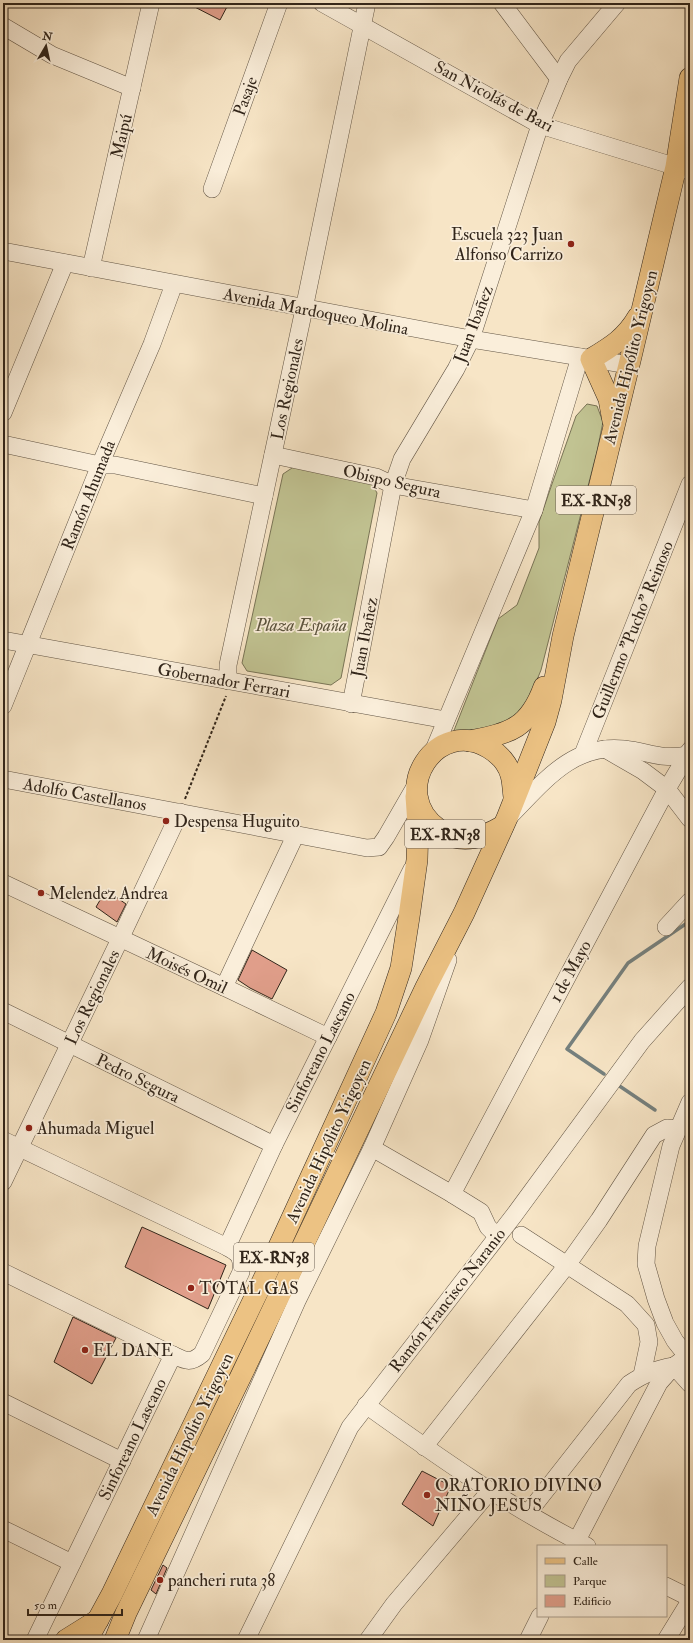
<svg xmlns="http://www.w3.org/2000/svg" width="693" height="1643" viewBox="0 0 693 1643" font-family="'IM FELL Double Pica',serif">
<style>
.green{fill:#c1c392;stroke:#797456}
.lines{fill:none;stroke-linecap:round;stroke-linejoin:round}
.stream{stroke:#75807e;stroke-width:3.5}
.building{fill:#e09e8a;stroke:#31251a}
.minor-casing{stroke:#625545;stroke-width:18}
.major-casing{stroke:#31251a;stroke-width:22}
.path{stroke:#31251a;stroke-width:2;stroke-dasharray:3 2;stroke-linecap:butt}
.minor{stroke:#faeeda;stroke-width:17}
.major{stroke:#ecc283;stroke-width:21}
.poi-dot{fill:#8f2418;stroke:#faeeda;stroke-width:1.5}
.labels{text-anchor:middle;stroke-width:3.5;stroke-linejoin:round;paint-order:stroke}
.shield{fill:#faeeda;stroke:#6d6154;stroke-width:1}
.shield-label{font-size:16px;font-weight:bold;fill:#31251a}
.street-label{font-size:17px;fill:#31251a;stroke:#faeeda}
.poi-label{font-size:17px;fill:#31251a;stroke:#faeeda;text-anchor:start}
.park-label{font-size:17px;font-style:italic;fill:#5c543e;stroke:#faeeda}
</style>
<rect width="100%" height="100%" fill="#f7e5c6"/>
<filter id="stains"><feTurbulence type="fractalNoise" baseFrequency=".005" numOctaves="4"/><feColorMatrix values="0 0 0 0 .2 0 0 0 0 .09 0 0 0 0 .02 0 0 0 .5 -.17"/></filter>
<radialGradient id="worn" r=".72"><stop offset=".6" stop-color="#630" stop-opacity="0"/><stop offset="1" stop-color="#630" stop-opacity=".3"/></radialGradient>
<g class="green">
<polygon points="587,404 597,406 603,422 597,451 541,670 528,702 511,720 488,727 453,733 498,619 517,605 539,548 539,522 552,484 576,416"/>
<polygon points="295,466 371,482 377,493 341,678 331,685 247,671 242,663 283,474"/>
</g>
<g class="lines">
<g class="stream">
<polyline points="604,1074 567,1049 628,963 690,921"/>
<polyline points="618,1085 655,1110"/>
</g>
</g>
<g class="building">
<polygon points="187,3 229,3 220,20"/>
<polygon points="106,890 126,904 117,922 96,907"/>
<polygon points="252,950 287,970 272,999 250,988 238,980"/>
<polygon points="142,1227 226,1265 208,1309 125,1267"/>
<polygon points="73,1317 116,1338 92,1384 54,1362"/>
<polygon points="422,1471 451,1486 433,1526 402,1504"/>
<polygon points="163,1565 167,1568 156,1594 151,1590"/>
</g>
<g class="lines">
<g class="minor-casing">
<g id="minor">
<polyline points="322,3 540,125 690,171"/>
<polyline points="502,3 559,79"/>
<polyline points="3,26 52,55 132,88"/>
<polyline points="212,189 279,3"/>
<polyline points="3,251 471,339 629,365"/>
<polyline points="91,268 151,3"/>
<polyline points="3,413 65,263"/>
<polyline points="3,444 100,465 115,465 264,496"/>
<polyline points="273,455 376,477 393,485 534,510"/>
<polyline points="3,640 446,720"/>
<polyline points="228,681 228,665 304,309 367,3"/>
<polyline points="351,704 393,485 402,459 456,369 471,339 540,125 559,79 568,61 617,3"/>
<polyline points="3,706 100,465 152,344 174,284"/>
<polyline points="605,749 643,771 667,789 690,819"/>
<polyline points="433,752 534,510 580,357"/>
<polyline points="583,754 690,484"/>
<polyline points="3,779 367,848 379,847 386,837 416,785"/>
<path d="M509,817C542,784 572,743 624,749C650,752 660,760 687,755"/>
<polyline points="3,883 224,987 328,1037"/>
<polyline points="666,927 690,901"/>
<polyline points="224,987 296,834"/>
<polyline points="3,1011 274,1145"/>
<polyline points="690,1102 671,1146 647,1246 646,1264 656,1299 665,1323 675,1341 690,1360"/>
<polyline points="3,1140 227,1247"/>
<polyline points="372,1148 452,1194 481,1212 488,1227 497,1236"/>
<polyline points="3,1182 120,939 180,812"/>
<polyline points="452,1194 667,789 690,750"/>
<polyline points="521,1235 627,1304 646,1325 649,1342 642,1375"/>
<polyline points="3,1272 173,1355"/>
<polyline points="674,1366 690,1384"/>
<polyline points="3,1402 122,1461"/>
<path d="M366,1405C437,1456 509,1507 587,1546"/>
<polyline points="424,1447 567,1265 599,1220 654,1135 667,1128 677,1129"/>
<path d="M528,1513L629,1384C644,1374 656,1369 674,1366"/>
<polyline points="3,1529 72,1563"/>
<polyline points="574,1546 659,1383 674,1366 690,1354"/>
<polyline points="666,1586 690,1598"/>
<path d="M35,1640L173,1355C186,1361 190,1364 202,1354L241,1272C242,1257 240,1254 227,1247L274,1145L412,869"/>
<polyline points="146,1640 297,1301 372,1148 420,1040 448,960"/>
<polyline points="246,1640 350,1427 515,1214 642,1041 690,987"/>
<polyline points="368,1640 394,1604 490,1491"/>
<polyline points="528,1640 540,1616"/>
<polyline points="666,1640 690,1601"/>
</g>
</g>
<g class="major-casing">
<g id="major">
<path d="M613,421L609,399L591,359C611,347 626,338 638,317"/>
<path d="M470,741C511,733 529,728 544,687"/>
<path d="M503,826C483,838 459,845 438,829C387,792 437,716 489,748C499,754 508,764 511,775C513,782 513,790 514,797"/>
<polyline points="66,1640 98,1620"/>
<polyline points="87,1640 112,1594 270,1266 386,1013 401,968 409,917 417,860 418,824 416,796"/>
<polyline points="115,1640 126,1613 241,1376 426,987 464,913 507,818 545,722 551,700 563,636 629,365 676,167 690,78"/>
</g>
</g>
<polyline class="path" points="185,799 226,696"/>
<use href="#minor" class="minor"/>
<use href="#major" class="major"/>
</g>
<g class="poi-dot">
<circle cx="571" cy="244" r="4"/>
<circle cx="166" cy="821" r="4"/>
<circle cx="41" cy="893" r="4"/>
<circle cx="29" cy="1128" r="4"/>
<circle cx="191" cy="1288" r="4"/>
<circle cx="85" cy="1350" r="4"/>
<circle cx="427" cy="1495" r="4"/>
<circle cx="160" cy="1580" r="4"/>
</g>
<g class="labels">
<g class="shield">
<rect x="556" y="486" width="80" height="28" rx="3"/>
<rect x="405" y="820" width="80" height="28" rx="3"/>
<rect x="234" y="1243" width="80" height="28" rx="3"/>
</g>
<g class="shield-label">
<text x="596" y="506">EX-RN38</text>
<text x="445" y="840">EX-RN38</text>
<text x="274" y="1263">EX-RN38</text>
</g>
<g class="street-label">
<text transform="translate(245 96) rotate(-70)" y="6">Pasaje</text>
<text transform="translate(494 96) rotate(28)" y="6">San Nicolás de Bari</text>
<text transform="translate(121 136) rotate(-77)" y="6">Maipú</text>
<text transform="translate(316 311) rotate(11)" y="6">Avenida Mardoqueo Molina</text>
<text transform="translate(473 324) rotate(-69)" y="6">Juan Ibañez</text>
<text transform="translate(630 357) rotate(-76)" y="6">Avenida Hipólito Yrigoyen</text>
<text transform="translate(287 389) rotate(-78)" y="6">Los Regionales</text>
<text transform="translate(392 481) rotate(13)" y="6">Obispo Segura</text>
<text transform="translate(88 495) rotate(-68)" y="6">Ramón Ahumada</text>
<text transform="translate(632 630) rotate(-68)" y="6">Guillermo "Pucho" Reinoso</text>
<text transform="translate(364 637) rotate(-79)" y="6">Juan Ibañez</text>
<text transform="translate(224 680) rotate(10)" y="6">Gobernador Ferrari</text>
<text transform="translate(85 794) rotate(10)" y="6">Adolfo Castellanos</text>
<text transform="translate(187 970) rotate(25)" y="6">Moisés Omil</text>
<text transform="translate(570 971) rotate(-61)" y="6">1 de Mayo</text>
<text transform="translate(92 997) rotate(-64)" y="6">Los Regionales</text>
<text transform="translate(320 1052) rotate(-63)" y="6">Sinforeano Lascano</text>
<text transform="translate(138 1078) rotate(26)" y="6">Pedro Segura</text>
<text transform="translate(328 1141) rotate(-65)" y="6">Avenida Hipólito Yrigoyen</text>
<text transform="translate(447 1300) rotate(-52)" y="6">Ramón Francisco Naranio</text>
<text transform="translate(189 1434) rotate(-64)" y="6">Avenida Hipólito Yrigoyen</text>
<text transform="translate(132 1439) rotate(-64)" y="6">Sinforeano Lascano</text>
</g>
<g class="poi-label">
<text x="563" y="240" text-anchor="end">Escuela 323 Juan<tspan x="563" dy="20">Alfonso Carrizo</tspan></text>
<text x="174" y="827">Despensa Huguito</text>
<text x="49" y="899">Melendez Andrea</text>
<text x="37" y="1134">Ahumada Miguel</text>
<text x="199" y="1294">TOTAL GAS</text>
<text x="93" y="1356">EL DANE</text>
<text x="435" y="1491">ORATORIO DIVINO<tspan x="435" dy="20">NIÑO JESUS</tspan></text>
<text x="168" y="1586">pancheri ruta 38</text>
</g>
<g class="park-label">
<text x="301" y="631">Plaza España</text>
</g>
</g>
<rect width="693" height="1643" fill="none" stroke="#f7e5c6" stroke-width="16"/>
<rect x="4" y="4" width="685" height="1635" fill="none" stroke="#31251a" stroke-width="2"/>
<rect x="8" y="8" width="677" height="1627" fill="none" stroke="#31251a"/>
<rect x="537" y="1545" width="130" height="72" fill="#faeeda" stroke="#aa9e8d"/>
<rect x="545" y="1558" width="20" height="6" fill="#ecc283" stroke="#aa9e8d"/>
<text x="573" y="1565" font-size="12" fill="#31251a">Calle</text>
<rect x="545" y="1575" width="20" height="12" fill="#c1c392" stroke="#aa9e8d"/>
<text x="573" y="1585" font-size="12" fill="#31251a">Parque</text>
<rect x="545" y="1595" width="20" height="12" fill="#e09e8a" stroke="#aa9e8d"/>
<text x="573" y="1605" font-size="12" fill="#31251a">Edificio</text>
<g transform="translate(46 46) rotate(9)" stroke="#faeeda" stroke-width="3" paint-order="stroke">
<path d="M0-3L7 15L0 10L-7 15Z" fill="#31251a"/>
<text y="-6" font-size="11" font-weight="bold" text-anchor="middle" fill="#31251a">N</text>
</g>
<path d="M28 1609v6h94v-6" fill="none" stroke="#31251a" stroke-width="2"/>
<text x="34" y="1609" font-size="12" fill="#31251a" stroke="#faeeda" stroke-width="3" paint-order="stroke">50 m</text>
<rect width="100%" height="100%" filter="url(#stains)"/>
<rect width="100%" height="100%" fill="url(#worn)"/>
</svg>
